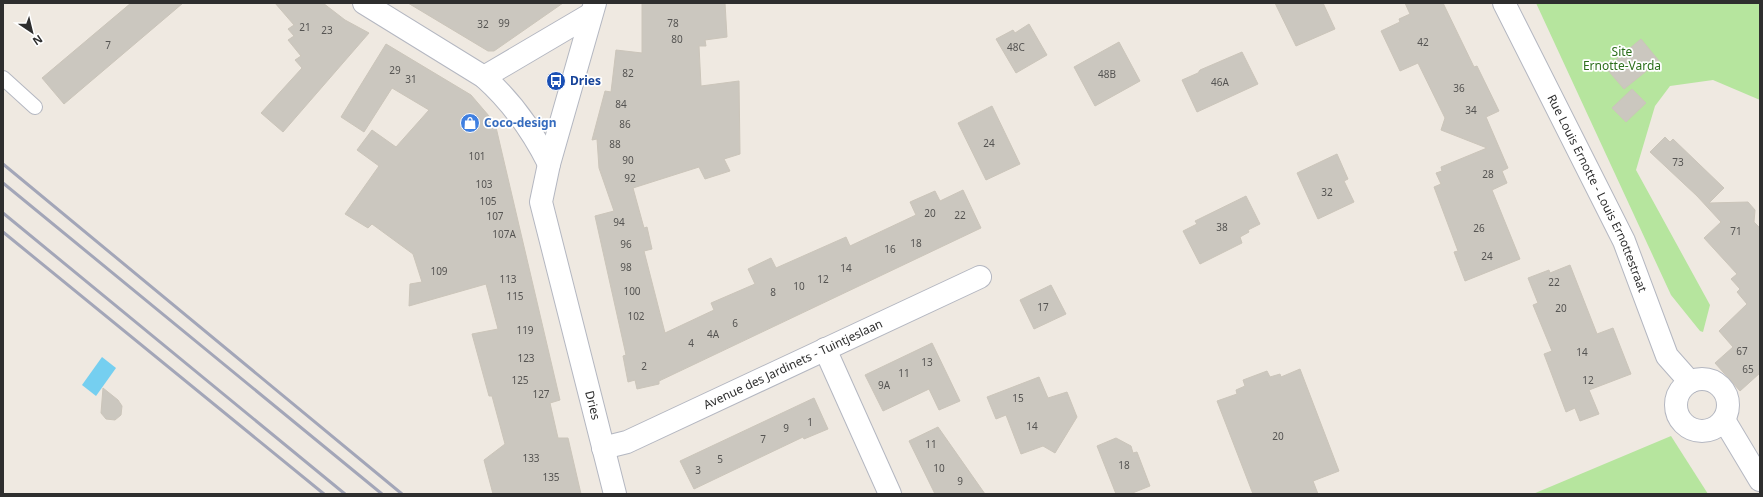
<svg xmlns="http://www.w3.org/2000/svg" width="1763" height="497" viewBox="0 0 1763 497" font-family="'Noto Sans',sans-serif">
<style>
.green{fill:#b6e59e}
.water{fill:#75cff0}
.building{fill:#cbc7bf;stroke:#cbc5ba}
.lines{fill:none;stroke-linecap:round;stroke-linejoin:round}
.service-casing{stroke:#b4b7c1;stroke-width:16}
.minor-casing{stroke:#b4b7c1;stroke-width:24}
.tertiary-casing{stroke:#b4b7c1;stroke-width:24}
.service{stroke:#fff;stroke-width:14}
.minor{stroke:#fff;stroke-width:22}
.tertiary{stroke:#fff;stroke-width:22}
.rail{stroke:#a3a6b8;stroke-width:3}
.labels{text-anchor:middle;stroke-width:3.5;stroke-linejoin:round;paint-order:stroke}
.number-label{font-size:10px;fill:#555452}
.park-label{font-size:12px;fill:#2c6e1b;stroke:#fff}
.transit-label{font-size:12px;font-weight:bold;fill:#164399;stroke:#fff;text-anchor:start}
.shop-label{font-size:12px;font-weight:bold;fill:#366cbe;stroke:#fff;text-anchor:start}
.street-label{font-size:12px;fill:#2e2e2e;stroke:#fff}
</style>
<rect width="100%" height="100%" fill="#efe9e1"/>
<g class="green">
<polygon points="1536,3 1760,3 1760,100 1713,80 1670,86 1655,106 1636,170 1710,305 1703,332 1700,331 1671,295"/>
<polygon points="1671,436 1708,494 1533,494"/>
</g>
<polygon class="water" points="102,357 116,368 96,396 82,385"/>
<g class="building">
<polygon points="131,3 183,3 64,104 42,78"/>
<polygon points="275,3 323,3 345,20 369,33 283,132 261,113 302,68 295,60 301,56 288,40 294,36 288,29 294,25"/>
<polygon points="408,3 563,3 494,51 488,51"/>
<polygon points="642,3 725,3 727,37 705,40 706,46 699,46 701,86 739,81 740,154 724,159 730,171 705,179 699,167 633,188 644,228 647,227 652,249 644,251 665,333 714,310 711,303 755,284 748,269 771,258 776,268 846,237 850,246 916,215 910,202 935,191 940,201 963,190 981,228 659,381 659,384 637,389 635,380 628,382 623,356 626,355 595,216 614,211 599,168 597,139 592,140 605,91 611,92 616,50 642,53"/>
<polygon points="1275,3 1323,3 1335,29 1296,46"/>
<polygon points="1405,3 1443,3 1474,67 1477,66 1499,111 1486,117 1508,168 1502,171 1507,183 1492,190 1520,259 1465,281 1454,252 1458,251 1434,187 1441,184 1436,173 1442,171 1441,167 1487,148 1441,130 1445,118 1418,63 1400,71 1381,31 1400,22 1399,19 1410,14"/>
<polygon points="1029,24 1047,55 1016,73 996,39 1013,30 1015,33"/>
<polygon points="1641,39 1659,61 1624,89 1606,68"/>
<polygon points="1119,42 1140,81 1095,106 1074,67"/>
<polygon points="386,44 471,95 495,123 560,400 550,403 558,438 568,438 581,494 493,494 484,460 505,444 492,396 489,396 472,334 498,329 486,284 409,306 410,284 422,282 413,254 372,224 368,228 345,214 379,166 357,150 372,130 396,147 429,110 392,88 364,132 341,117"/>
<polygon points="1242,52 1258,84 1197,112 1182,80 1198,73 1200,70"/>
<polygon points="1632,89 1646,103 1626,122 1612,108"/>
<polygon points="992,106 1020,164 986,180 958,123"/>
<polygon points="1665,137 1670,142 1673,139 1724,188 1709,203 1748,202 1755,210 1754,222 1760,228 1760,373 1740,391 1715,363 1733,347 1719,331 1747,304 1737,292 1740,289 1731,279 1737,274 1704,238 1721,222 1697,196 1650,152"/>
<polygon points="1337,154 1348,179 1344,181 1354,202 1318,219 1297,173"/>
<polygon points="1246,196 1260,224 1248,230 1249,232 1240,237 1242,243 1200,264 1183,231 1197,224 1195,221"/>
<polygon points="1570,265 1597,334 1613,328 1631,374 1589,390 1599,414 1580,421 1575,408 1566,412 1544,354 1552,351 1533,305 1538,303 1528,278 1549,270 1550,273"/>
<polygon points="1051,285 1066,314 1034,329 1020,300"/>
<polygon points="932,343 960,401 939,410 929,389 883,411 865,375"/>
<polygon points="1300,369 1339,471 1313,481 1318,494 1253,494 1217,401 1237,394 1236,390 1245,386 1243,380 1267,371 1270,377 1280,374 1281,377"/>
<polygon points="1039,377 1048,398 1067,392 1077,417 1055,453 1043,446 1021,454 1006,415 996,419 987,397"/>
<polygon points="103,388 118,400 122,406 121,415 115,420 106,419 101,413"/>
<polygon points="814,398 828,429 804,439 803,437 694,489 680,461"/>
<polygon points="938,427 985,494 935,494 909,441"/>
<polygon points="1116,438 1131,446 1133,453 1137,452 1150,486 1130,494 1116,494 1097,446"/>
</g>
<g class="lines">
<g class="service-casing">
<polyline id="service" points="3,78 35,107"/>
</g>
<g class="minor-casing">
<g id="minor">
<path d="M364,3L484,77C511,101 533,132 549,164"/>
<path id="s1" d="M1504,3L1624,241L1667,356L1690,382"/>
<polyline points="484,77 591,14"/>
<polyline points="825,349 890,494"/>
<circle cx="1702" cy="405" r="26"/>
<polyline points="1724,420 1760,480"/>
<path id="s2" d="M603,448L627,442L980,277"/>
</g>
</g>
<g class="tertiary-casing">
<g id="tertiary">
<path id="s3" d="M595,3L549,164L541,202L615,494"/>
</g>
</g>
<use href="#service" class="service"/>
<use href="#minor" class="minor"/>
<use href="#tertiary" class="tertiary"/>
<g class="rail">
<polyline points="3,164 402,494"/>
<polyline points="3,183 382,494"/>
<polyline points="3,213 345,494"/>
<polyline points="3,232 324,494"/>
</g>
</g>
<defs>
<g id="bus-disc" transform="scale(1)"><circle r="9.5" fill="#1a4fb4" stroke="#fff"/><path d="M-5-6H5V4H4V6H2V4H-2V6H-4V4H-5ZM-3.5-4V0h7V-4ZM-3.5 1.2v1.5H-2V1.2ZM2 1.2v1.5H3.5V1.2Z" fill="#fff"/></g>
<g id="shop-disc" transform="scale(1)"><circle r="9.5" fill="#3f7fe0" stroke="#fff"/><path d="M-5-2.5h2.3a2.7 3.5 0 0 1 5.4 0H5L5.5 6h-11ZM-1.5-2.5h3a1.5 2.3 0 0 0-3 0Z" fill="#fff"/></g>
</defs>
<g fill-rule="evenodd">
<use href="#bus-disc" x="556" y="81"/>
<use href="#shop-disc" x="470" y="123"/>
</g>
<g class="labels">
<g class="number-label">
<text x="504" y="27">99</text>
<text x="673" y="27">78</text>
<text x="483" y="28">32</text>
<text x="305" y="31">21</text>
<text x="327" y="34">23</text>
<text x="677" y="43">80</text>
<text x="1423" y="46">42</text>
<text x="108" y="49">7</text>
<text x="1016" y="51">48C</text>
<text x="395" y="74">29</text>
<text x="628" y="77">82</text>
<text x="1107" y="78">48B</text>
<text x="411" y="83">31</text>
<text x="1220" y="86">46A</text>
<text x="1459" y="92">36</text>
<text x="621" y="108">84</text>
<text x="1471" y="114">34</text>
<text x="625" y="128">86</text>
<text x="989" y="147">24</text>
<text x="615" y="148">88</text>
<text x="477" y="160">101</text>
<text x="628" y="164">90</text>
<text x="1678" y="166">73</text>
<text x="1488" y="178">28</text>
<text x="630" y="182">92</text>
<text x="484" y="188">103</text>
<text x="1327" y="196">32</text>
<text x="488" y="205">105</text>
<text x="930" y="217">20</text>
<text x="960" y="219">22</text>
<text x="495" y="220">107</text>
<text x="619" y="226">94</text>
<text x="1222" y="231">38</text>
<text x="1479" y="232">26</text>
<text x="1736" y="235">71</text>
<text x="504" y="238">107A</text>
<text x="916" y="247">18</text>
<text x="626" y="248">96</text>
<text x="890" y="253">16</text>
<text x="1487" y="260">24</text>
<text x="626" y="271">98</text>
<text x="846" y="272">14</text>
<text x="439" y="275">109</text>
<text x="508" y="283">113</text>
<text x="823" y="283">12</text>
<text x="1554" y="286">22</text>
<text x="799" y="290">10</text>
<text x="632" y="295">100</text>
<text x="773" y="296">8</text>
<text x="515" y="300">115</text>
<text x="1043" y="311">17</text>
<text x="1561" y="312">20</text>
<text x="636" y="320">102</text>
<text x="735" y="327">6</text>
<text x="525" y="334">119</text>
<text x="713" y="338">4A</text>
<text x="691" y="347">4</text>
<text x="1742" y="355">67</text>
<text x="1582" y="356">14</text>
<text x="526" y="362">123</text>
<text x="927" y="366">13</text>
<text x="644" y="370">2</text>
<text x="1748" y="373">65</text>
<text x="904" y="377">11</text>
<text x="520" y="384">125</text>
<text x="1588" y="384">12</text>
<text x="884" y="389">9A</text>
<text x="541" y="398">127</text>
<text x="1018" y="402">15</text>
<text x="810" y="426">1</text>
<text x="1032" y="430">14</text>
<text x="786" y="432">9</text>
<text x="1278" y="440">20</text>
<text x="763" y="443">7</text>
<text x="931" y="448">11</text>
<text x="531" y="462">133</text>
<text x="720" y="463">5</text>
<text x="1124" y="469">18</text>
<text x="939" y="472">10</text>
<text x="698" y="474">3</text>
<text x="551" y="481">135</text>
<text x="960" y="485">9</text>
</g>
<g class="park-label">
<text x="1622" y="56">Site<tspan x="1622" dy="14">Ernotte-Varda</tspan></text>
</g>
<g class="transit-label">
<text x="570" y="85">Dries</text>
</g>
<g class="shop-label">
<text x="484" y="127">Coco-design</text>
</g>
<g class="street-label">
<text dy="4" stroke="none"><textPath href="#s1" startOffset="212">Rue Louis Ernotte - Louis Ernottestraat</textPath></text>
<text dy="4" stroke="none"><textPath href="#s2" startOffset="208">Avenue des Jardinets - Tuintjeslaan</textPath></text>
<text dy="4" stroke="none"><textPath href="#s3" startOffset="416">Dries</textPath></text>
</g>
</g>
<rect width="1763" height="497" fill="none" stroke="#2e2e2e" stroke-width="8"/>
<g transform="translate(32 32) rotate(145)" stroke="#ffffff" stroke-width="3" paint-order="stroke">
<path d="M0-3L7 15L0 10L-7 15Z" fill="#2e2e2e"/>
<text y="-6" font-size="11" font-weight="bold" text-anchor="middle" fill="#2e2e2e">N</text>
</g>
</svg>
